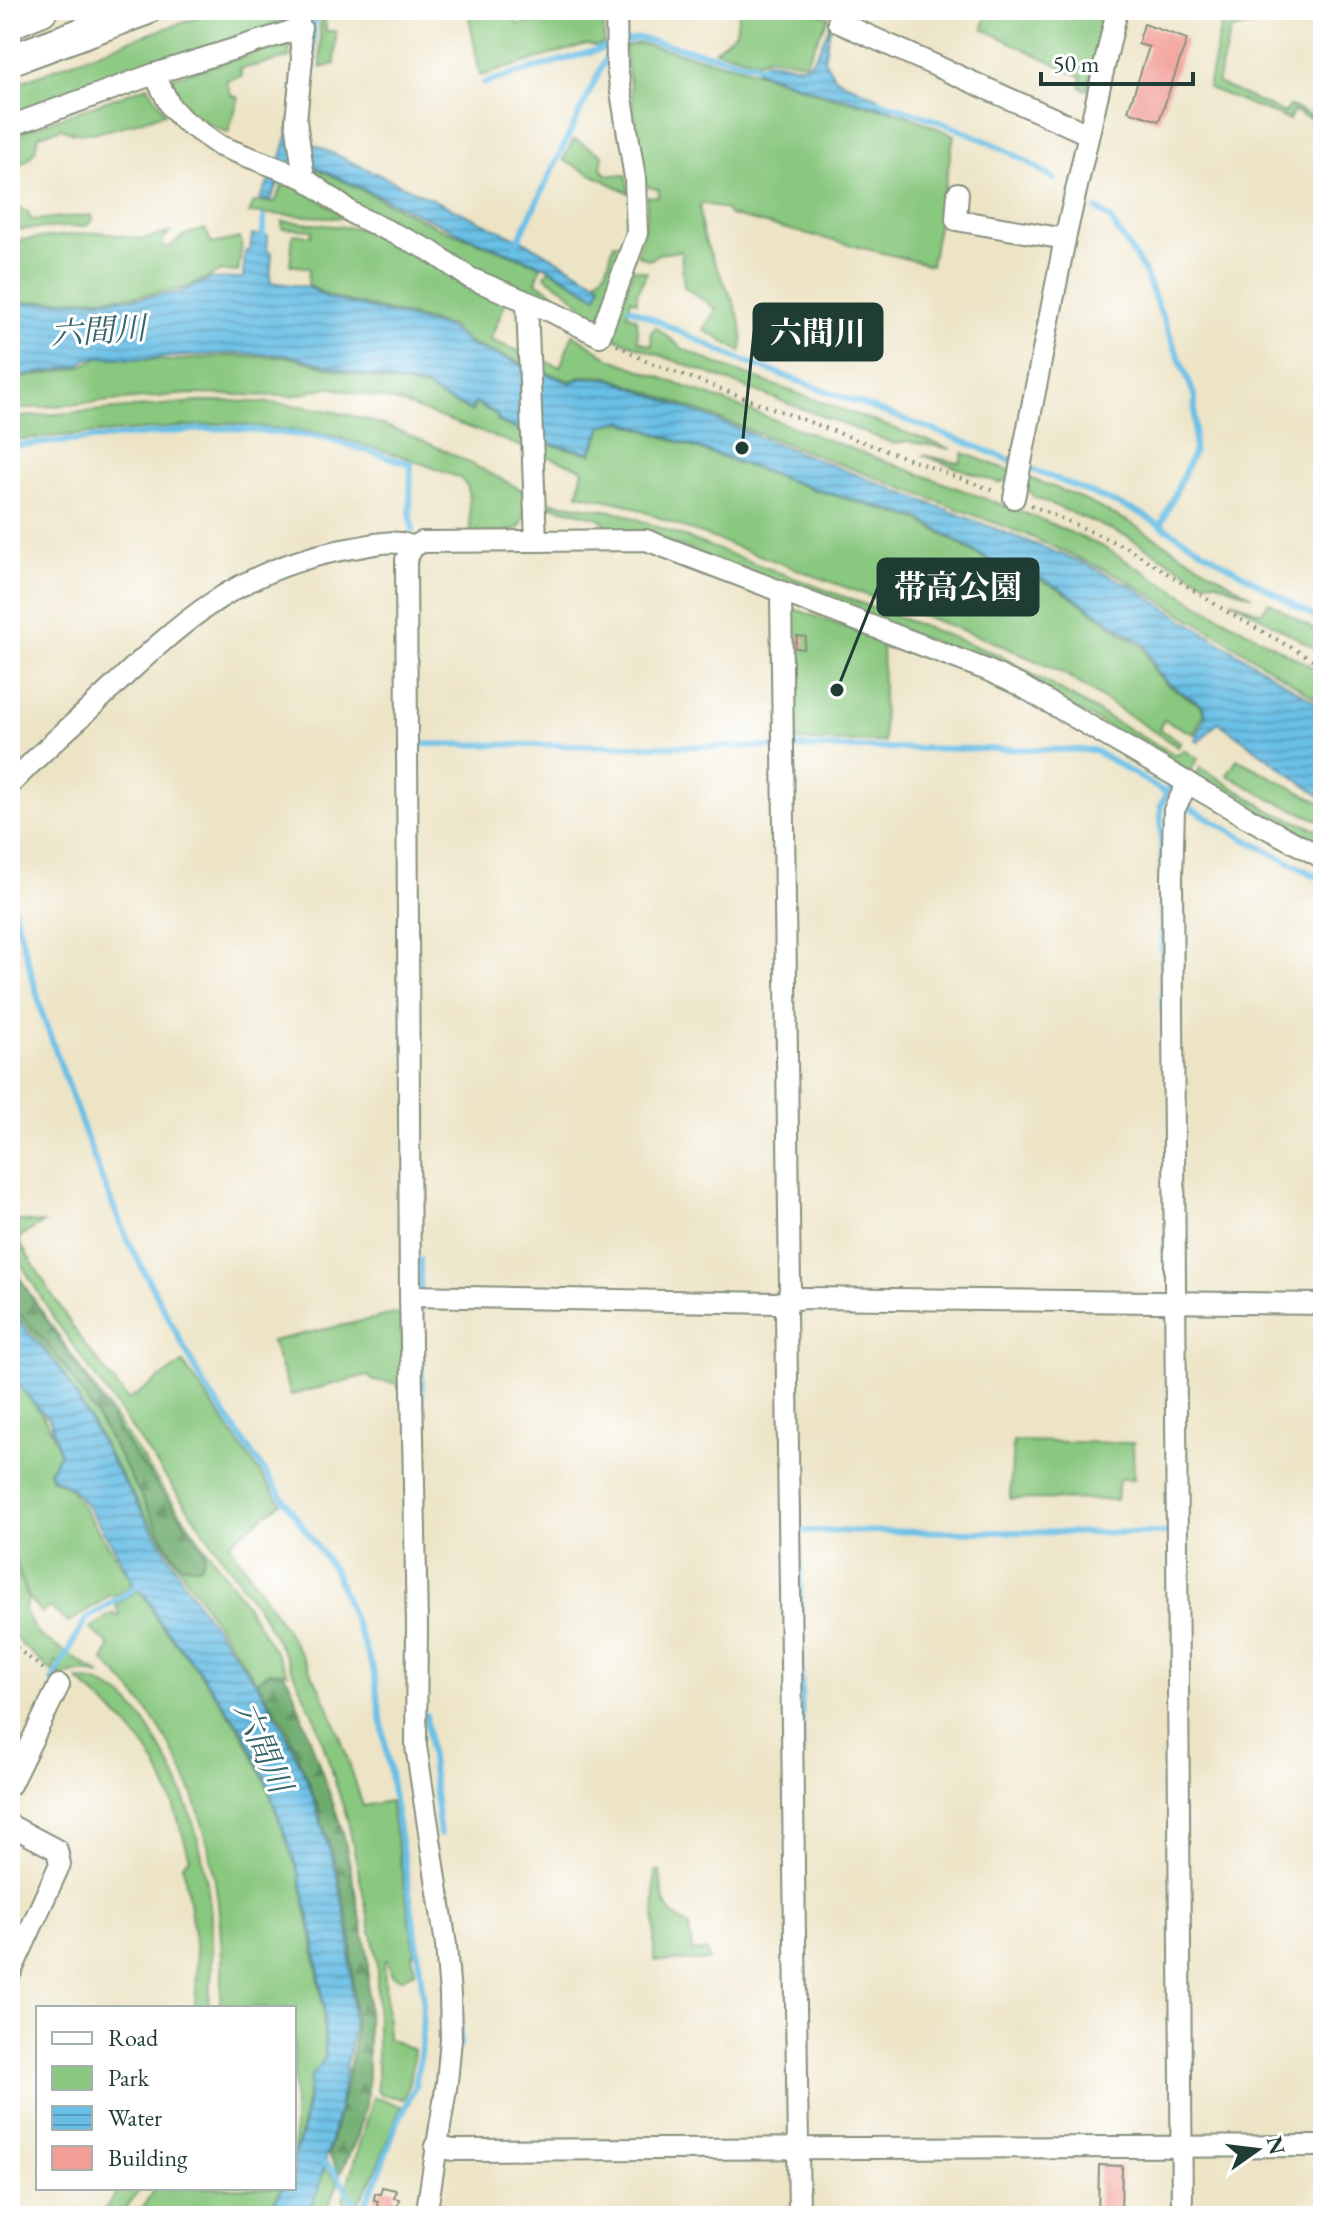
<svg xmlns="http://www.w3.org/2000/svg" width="1333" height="2226" viewBox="0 0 1333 2226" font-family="'EB Garamond','Noto Serif JP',serif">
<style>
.green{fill:#89c87f;stroke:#54825a;stroke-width:2}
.forest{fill:url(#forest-firs);stroke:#467451;stroke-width:2}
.water{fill:url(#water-rules);stroke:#447e8d;stroke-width:2}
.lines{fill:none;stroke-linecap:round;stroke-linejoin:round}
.stream{stroke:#69bfe6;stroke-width:6}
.building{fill:#f29e96}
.minor-casing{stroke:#86907d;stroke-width:24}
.highway-casing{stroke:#86907d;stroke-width:34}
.path{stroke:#86907d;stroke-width:4;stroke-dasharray:2 6;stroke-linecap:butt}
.minor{stroke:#fff;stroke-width:20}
.highway{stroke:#fff;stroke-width:30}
.labels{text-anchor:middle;stroke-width:6;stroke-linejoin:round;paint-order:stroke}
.water-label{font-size:32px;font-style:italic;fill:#356469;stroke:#fff}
.leader{fill:none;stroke:#1f3d34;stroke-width:3}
.callout-dot{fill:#1f3d34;stroke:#fff;stroke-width:3}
.callout{fill:#1f3d34;stroke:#1f3d34;stroke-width:3}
.callout-label{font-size:32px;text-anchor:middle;font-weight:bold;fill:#fff}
</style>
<defs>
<pattern id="forest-firs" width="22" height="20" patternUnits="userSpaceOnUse" patternTransform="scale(2)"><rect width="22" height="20" fill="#6eac6e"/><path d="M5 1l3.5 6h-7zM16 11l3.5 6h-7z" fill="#5a8d5b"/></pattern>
<pattern id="water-rules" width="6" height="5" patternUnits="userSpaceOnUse" patternTransform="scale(2)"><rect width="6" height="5" fill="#69bfe6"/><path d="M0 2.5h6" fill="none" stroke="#569cbb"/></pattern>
</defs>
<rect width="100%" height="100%" fill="#fff"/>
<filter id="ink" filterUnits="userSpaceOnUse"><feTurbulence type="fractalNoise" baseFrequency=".0125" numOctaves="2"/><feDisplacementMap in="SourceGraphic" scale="16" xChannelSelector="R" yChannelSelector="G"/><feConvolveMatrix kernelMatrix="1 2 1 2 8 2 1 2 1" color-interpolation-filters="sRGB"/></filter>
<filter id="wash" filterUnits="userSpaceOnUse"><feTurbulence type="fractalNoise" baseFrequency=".006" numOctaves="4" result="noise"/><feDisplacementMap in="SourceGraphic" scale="32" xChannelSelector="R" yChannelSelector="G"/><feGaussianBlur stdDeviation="1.8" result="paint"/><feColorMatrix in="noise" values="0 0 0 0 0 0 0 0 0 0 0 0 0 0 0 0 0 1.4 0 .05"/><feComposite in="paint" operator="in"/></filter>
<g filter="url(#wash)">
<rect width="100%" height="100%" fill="#ede4c6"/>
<g class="green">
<polygon points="220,10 288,10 285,27 10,119 10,86 122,43"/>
<polygon points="494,10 513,10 518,25 584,10 604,10 604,44 595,46 587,44 480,76 469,16"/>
<polygon points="739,10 808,10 829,17 805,63 769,57 758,61 715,50 736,32"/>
<polygon points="987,10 1104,10 1088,90 1080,87 1082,77 983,29"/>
<polygon points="1224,10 1232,10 1231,23 1306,10 1323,10 1323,12 1231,30 1217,83 1284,113 1289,106 1323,120 1323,124 1293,111 1289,120 1208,88"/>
<polygon points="325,18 326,31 336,31 335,64 321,68 320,19"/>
<path d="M290,43L289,58L240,69L242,76L226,80L231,95L239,98L228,133C200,121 176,108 167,79Z"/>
<path d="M639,43L747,69L826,96L904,114L954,135L931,265L730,215L726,210L703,203L700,206C700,212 700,219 701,225C707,264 751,311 741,352L704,330L716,309L684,287L681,251L658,254L650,260L637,255L647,216L646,196L658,197L659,190L646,186L624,47Z"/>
<path d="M148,86L165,113C140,120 83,144 62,128L39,135C37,156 29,161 10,168V136Z"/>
<polygon points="574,139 603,155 601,168 607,175 626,175 629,193 563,160"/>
<polygon points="314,167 437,227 541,266 536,282 551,291 582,321 512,290 369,215 319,180"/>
<polygon points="285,181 311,194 347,218 249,213 254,202 275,202"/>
<polygon points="10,205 28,212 31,220 92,215 93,220 86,226 10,230"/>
<polygon points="282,221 364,229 396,240 506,301 490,340 560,367 573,334 611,359 1040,519 1105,548 1203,607 1323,673 1323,703 1226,640 1121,577 1027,535 609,377 583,376 570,381 471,344 451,326 328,296 308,285 309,268 290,265 293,234 311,236 312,230 282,228"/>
<polygon points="205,229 212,244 240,238 242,243 238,272 221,271 186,288 136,296 10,303 10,241 100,232 141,239 169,233 162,240 163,248 169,247 185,235"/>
<path d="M614,243L626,244L599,321L567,291L545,276L549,269L597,297L601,284L596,280C610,271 609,257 614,243Z"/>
<polygon points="633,269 647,272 637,293 637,302 631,299 627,314 637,319 638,341 652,346 651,332 656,327 683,349 722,366 951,449 906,441 895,444 612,337 611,331"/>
<polygon points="229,356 289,357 356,375 427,388 441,398 472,412 475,404 495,414 498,422 552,445 591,454 604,425 621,422 812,489 918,520 998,567 1031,576 1058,588 1143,647 1155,672 1167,685 1201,706 1204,714 1194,734 1164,720 1159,729 1181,742 1178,747 1063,673 991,641 669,522 626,504 578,494 583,469 395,401 328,387 293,396 189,394 10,410 10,380 77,368 101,357 170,361"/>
<path d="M211,401C271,401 334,406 391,428C438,445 480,468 524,491L525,516L520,527L512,531L471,535L468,487L460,478L402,456L325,434L229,423L10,440V418Z"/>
<polygon points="963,453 1069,493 1127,521 1252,596 1215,581 1205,582 1126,536 1034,497 1027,488 1005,480 999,483 922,455 960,463"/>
<polygon points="551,502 618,512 999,655 1151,742 1176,755 1184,750 1198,759 1190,771 994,665 645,533 612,530 599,518 551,506"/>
<polygon points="1231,600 1261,613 1269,602 1323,635 1323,653"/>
<polygon points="789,607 882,640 884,742 791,741"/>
<polygon points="1237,759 1323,804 1323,822 1272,800 1227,775"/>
<path d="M1200,767L1271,811L1323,832V840C1276,827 1237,802 1197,776Z"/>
<path d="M10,1220L43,1223L21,1236L19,1242L79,1337L128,1400L183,1363L281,1503L229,1543C259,1588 289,1632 315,1679C336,1719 349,1763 363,1806L390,1801L415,1952L412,1955L415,1971L401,1979L392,1975L387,1960L384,1961L388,2039L414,2050L410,2083L404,2099L381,2094L377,2089V1959L348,1822L316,1721L287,1659L260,1611L53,1317L10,1245Z"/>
<path d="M10,1260L28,1291L159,1483L241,1597L288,1673L270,1671L257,1682C208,1613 162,1543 119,1471C85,1414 61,1355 10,1310V1305C74,1361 126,1469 167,1545L182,1566L205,1551L134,1454L26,1291Z"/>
<polygon points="394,1314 401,1316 404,1384 373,1381 368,1375 291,1395 271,1341"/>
<path d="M10,1373C30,1402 52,1419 59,1454L49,1470L51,1479L69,1487L129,1576L131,1586L113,1596H109L68,1623L50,1607L41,1613L30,1600L10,1545Z"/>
<polygon points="1013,1441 1133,1443 1134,1479 1119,1479 1117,1500 1010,1499"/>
<polygon points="10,1553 28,1600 24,1609 37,1634 101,1675 84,1671 58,1677 63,1665 57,1661 52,1672 19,1642 11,1631"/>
<path d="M138,1590L149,1603L156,1619L199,1672L243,1735L265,1781L299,1875L312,1938L323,2007L325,2057L311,2076L300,2136L294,2154V2008H219C224,1980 222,1951 220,1923C214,1844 191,1766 141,1702C130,1687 117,1674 104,1661L109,1645L90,1628L113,1613L117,1617L120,1615L116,1605Z"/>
<path d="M78,1680C115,1682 135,1705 153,1735C203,1815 221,1916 208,2008H194C202,1961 190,1911 183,1864L190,1858C180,1826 171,1793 155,1763C137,1730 106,1706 78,1680Z"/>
<path d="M655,1871H660C663,1902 661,1909 689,1926L692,1951L707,1952L709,1961H654Z"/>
<polygon points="373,2097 401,2106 372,2179 350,2216 343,2200"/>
<polygon points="324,2169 334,2176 338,2184 324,2216 309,2216"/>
<polygon points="121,2188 141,2188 120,2216 99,2216"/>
<polygon points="155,2188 281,2188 267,2216 137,2216"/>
</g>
<g class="forest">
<path d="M10,1264L134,1454L205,1551L204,1559L199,1567L182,1566L167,1545C126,1469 74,1361 10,1305Z"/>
<polygon points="270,1672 283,1673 291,1685 343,1832 368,1955 368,2093 358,2135 340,2174 329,2155 352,2056 355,2030 351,1934 338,1872 310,1784 284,1724 257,1682"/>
</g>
<g class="water">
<path d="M831,23L824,59L835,78L877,97L893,110L814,90L756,70L766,61C778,61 786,65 798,66C816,69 824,36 831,23Z"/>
<polygon points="291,123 310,131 308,142 523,241 601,284 597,296 549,268 466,236 325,171 295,160 289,162 270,201 260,199 281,157"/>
<polygon points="252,235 268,236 267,251 272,252 270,282 308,287 327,298 449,328 469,345 570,383 583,378 610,379 1081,562 1129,585 1323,707 1323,798 1218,722 1199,742 1195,740 1206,715 1202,705 1168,683 1157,671 1145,645 1059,587 1033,574 998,565 919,518 809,487 622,421 603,425 590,452 552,444 499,421 496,413 475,402 471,410 442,397 427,387 356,373 289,355 234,353 142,359 102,357 87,359 77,366 10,378 10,304 141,298 181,292 210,279 243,278 245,251 250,251"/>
<path d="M10,1312L55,1362L68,1381L114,1466L195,1600L256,1683L281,1724L309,1785L336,1872L349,1935L353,2029L339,2108L317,2193L307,2216H268L282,2188H294V2156L302,2135L311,2076L326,2057L324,2007L314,1937L299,1874L266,1780L245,1734L199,1670L157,1618L150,1602L140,1588L133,1586C129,1567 84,1498 69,1486C64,1483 57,1480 52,1478L50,1470L60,1453L50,1420L26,1394L10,1371Z"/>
</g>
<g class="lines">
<g class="stream">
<polyline points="625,42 638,38 764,67"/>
<polyline points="484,83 611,46"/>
<path d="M879,101C938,120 1003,143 1054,179"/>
<polyline points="306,134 313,72 314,10"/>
<polyline points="1097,209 1110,219 1143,269 1195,397 1194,451 1161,525"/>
<polyline points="262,242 264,218"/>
<polyline points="516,245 608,54"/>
<polyline points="630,308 738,359 955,438 1140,513 1323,622"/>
<polyline points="10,446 205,429 234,428 321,437 411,464 410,513 413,530"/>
<polyline points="416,744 1094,750 1166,793"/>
<polyline points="1182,803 1243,838 1323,880"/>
<polyline points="10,895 43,1016 99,1172 127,1239 204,1385 335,1572 373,1668 417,1942 423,1996 422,2043 415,2087 395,2128 376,2182 361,2211"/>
<polyline points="1163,1012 1161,805 1170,786"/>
<polyline points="420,1259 422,1412"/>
<polyline points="795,1329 797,1309"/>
<polyline points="797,1372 802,1753"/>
<polyline points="800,1531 1169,1533"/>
<polyline points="52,1681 86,1619 141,1584"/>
<polyline points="426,1715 440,1835"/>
<polyline points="38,1889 50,1862 45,1853"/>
<polyline points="460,2005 460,2046"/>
<polyline points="319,2159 335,2172 363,2216"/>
</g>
</g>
<g id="blocks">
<g class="building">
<polygon points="1144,24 1187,39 1159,121 1128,111 1149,47 1138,44"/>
<polygon points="797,636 806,637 804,649 795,648"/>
<polygon points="1099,2165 1122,2166 1121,2216 1098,2216"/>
<polygon points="382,2187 396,2190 394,2198 399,2199 397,2207 391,2206 389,2214 376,2211 378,2201 374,2200 375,2193 380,2194"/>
</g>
</g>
</g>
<g filter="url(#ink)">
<use href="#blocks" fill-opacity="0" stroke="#86907d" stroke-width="2"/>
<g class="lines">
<g class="minor-casing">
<g id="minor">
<polyline points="298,10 302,59 296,121 304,178"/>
<polyline points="838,22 1088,134"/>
<polyline points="154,74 171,107 183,120 220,146 304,178 355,215 429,250 470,278 552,312 600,336 637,233 635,178 617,67 616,10"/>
<polyline points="10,126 154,74 301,28"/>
<polyline points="958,193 956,220 1065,239"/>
<polyline points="527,303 536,541"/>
<polyline points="1014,498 1065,239 1117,10"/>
<polyline points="781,594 790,1289 786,1312 799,2216"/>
<path d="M10,785C37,755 69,729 98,701C179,624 237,567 353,548C373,545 394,538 413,547"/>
<polyline points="410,1296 776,1303 803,1298 1323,1304"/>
<polyline points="10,1785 59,1685"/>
<polyline points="10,1825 57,1850 60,1864 10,1974"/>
<polyline points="435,2146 453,2150 1323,2146"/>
<polyline points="426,2216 447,2082 451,2039 450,1995 446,1945 416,1746 417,1625 410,1296 406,560 413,547 422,542 646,540 987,670 1021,686 1248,818 1323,858"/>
<polyline points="1182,2216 1172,879 1174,810 1188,782"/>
</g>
</g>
<g class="highway-casing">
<g id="highway">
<polyline points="10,23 42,10"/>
<polyline points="10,60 145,10"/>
</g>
</g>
<g class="path">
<polyline points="617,345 646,361 997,492"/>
<polyline points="1031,505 1128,548 1229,613 1323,665"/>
<polyline points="10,1643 46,1671"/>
</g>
<use href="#minor" class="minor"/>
<use href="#highway" class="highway"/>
</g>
</g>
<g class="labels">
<g class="water-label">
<text transform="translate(98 331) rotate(-4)" y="11">六間川</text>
<text transform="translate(263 1747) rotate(66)" y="11">六間川</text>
</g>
</g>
<path class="leader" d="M742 448L754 332M837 690L878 587"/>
<g class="callout-dot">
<circle cx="742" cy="448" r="8"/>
<circle cx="837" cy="690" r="8"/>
</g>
<g class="callout">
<rect x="754" y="304" width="128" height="56" rx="8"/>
<rect x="878" y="559" width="160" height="56" rx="8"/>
</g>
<g class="callout-label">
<text x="818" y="344">六間川</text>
<text x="958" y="598">帯高公園</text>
</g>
<rect width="1333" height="2226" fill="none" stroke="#fff" stroke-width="40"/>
<rect x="36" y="2006" width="260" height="184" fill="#ffffff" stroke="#a5b1ae" stroke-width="2"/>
<rect x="52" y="2032" width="40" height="12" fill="#ffffff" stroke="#a5b1ae" stroke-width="2"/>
<text x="108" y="2046" font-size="24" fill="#1f3d34">Road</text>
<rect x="52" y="2066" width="40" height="24" fill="#89c87f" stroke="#a5b1ae" stroke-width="2"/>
<text x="108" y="2086" font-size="24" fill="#1f3d34">Park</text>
<rect x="52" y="2106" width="40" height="24" fill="url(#water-rules)" stroke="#a5b1ae" stroke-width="2"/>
<text x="108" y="2126" font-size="24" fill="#1f3d34">Water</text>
<rect x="52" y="2146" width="40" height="24" fill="#f29e96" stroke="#a5b1ae" stroke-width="2"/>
<text x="108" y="2166" font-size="24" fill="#1f3d34">Building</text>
<g transform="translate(1257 2150) rotate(76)" stroke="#ffffff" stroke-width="6" paint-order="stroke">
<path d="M0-6L14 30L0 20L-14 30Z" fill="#1f3d34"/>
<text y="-12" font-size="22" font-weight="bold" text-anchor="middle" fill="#1f3d34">N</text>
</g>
<path d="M1041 72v12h152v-12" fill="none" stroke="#1f3d34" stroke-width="4"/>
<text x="1053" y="72" font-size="24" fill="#1f3d34" stroke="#ffffff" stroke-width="6" paint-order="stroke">50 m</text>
</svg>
